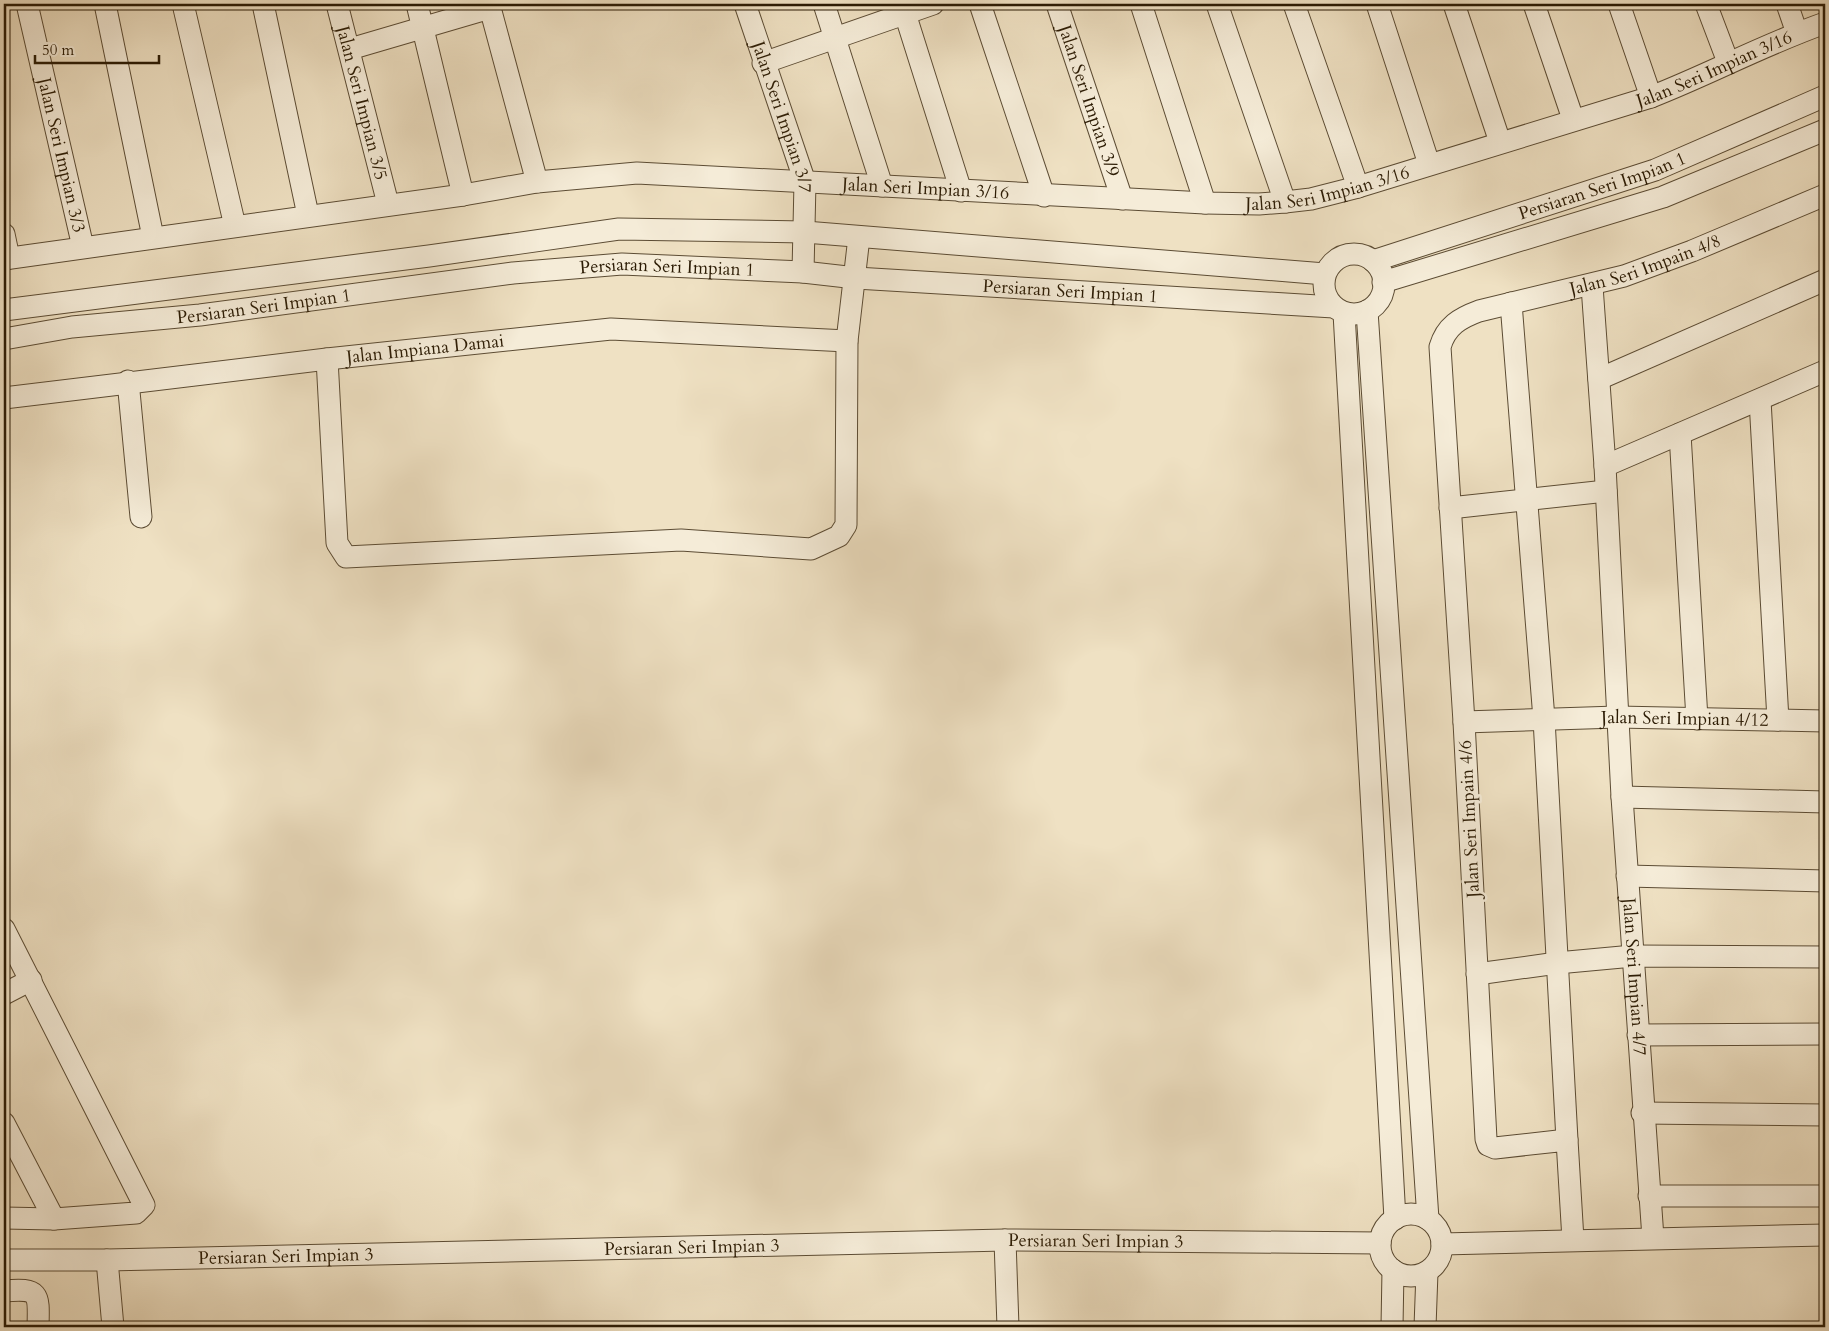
<svg xmlns="http://www.w3.org/2000/svg" width="1829" height="1331" viewBox="0 0 1829 1331" font-family="Cardo,serif">
<style>
.lines{fill:none;stroke-linecap:round;stroke-linejoin:round}
.minor-casing{stroke:#5c4c34;stroke-width:23}
.minor{stroke:#f5ecd8;stroke-width:21}
.labels{text-anchor:middle;stroke-width:5;stroke-linejoin:round;paint-order:stroke}
.street-label{font-size:18px;fill:#2b1b04;stroke:#f5ecd8}
</style>
<rect width="100%" height="100%" fill="#efe1c3"/>
<filter id="stains"><feTurbulence type="fractalNoise" baseFrequency=".004" numOctaves="4"/><feColorMatrix values="0 0 0 0 .2 0 0 0 0 .09 0 0 0 0 .02 0 0 0 .5 -.17"/></filter>
<radialGradient id="worn" r=".72"><stop offset=".6" stop-color="#630" stop-opacity="0"/><stop offset="1" stop-color="#630" stop-opacity=".3"/></radialGradient>
<g class="lines">
<g class="minor-casing">
<g id="minor">
<path id="s1" d="M27,4L83,247"/>
<polyline points="105,4 153,237"/>
<polyline points="183,4 235,226"/>
<polyline points="263,4 308,215"/>
<path id="s2" d="M337,4L388,204"/>
<polyline points="417,4 463,195"/>
<polyline points="489,4 537,182"/>
<path id="s3" d="M745,4L805,182L803,272"/>
<polyline points="824,4 882,186"/>
<polyline points="902,4 961,191"/>
<polyline points="980,4 1044,196"/>
<path id="s4" d="M1057,4L1122,199"/>
<polyline points="1141,4 1205,203"/>
<polyline points="1217,4 1285,202"/>
<polyline points="1294,4 1358,187"/>
<polyline points="1377,4 1429,164"/>
<polyline points="1454,4 1500,142"/>
<polyline points="1534,4 1573,119"/>
<polyline points="1619,4 1651,97"/>
<polyline points="1706,4 1728,62"/>
<polyline points="1787,4 1797,33"/>
<polyline points="350,49 490,8"/>
<polyline points="763,63 933,4"/>
<polyline points="4,234 9,258"/>
<circle cx="1354" cy="284" r="30"/>
<path id="s5" d="M4,259L463,195L537,182L637,173L1205,203L1259,204L1285,202L1311,199L1358,187L1651,97C1710,74 1765,44 1825,23"/>
<path id="s6" d="M1373,261L1655,170L1825,96"/>
<polyline points="1383,282 1663,197 1825,130"/>
<path id="s7" d="M1592,286L1605,466L1622,797L1653,1238"/>
<polyline points="1511,303 1544,719 1567,1140"/>
<polyline points="4,310 429,256 619,229 805,232 1325,274"/>
<polyline points="1367,311 1428,1219"/>
<polyline points="1344,313 1395,1219"/>
<path id="s8" d="M4,339L72,327L200,315L513,273L622,264L803,272L856,278L1334,307"/>
<polyline points="327,359 337,543 346,557 681,540 811,549 839,536 846,525 847,341 859,237"/>
<polyline points="1599,379 1825,280"/>
<polyline points="128,381 141,517"/>
<path id="s9" d="M4,398L327,359L611,329L847,341"/>
<polyline points="1760,400 1778,720"/>
<polyline points="1680,434 1697,719"/>
<polyline points="1605,466 1825,371"/>
<polyline points="1450,508 1606,491"/>
<path id="s10" d="M1464,722L1617,717L1825,721"/>
<polyline points="1622,797 1825,802"/>
<polyline points="1627,876 1825,881"/>
<polyline points="4,929 144,1205 136,1213 54,1219 4,1218"/>
<polyline points="1477,974 1557,963 1633,956 1825,957"/>
<polyline points="4,994 31,980"/>
<polyline points="1638,1035 1825,1034"/>
<polyline points="1642,1113 1825,1115"/>
<polyline points="4,1123 54,1219"/>
<polyline points="1649,1196 1825,1196"/>
<circle cx="1411" cy="1245" r="31"/>
<polyline points="1005,1240 1008,1327"/>
<path id="s11" d="M1573,1240L1567,1140L1495,1148L1488,1145L1486,1139L1464,722L1440,347C1446,326 1460,318 1479,311L1624,276L1692,251L1825,195"/>
<polyline points="1442,1244 1825,1235"/>
<path id="s12" d="M4,1260H107L1005,1240L1380,1243"/>
<polyline points="107,1260 113,1327"/>
<path d="M4,1291C40,1288 39,1293 38,1327"/>
<polyline points="1392,1327 1393,1270"/>
<polyline points="1425,1327 1427,1272"/>
</g>
</g>
<use href="#minor" class="minor"/>
</g>
<g class="labels">
<g class="street-label">
<text dy="6" stroke="none"><textPath href="#s5" startOffset="1738">Jalan Seri Impian 3/16</textPath></text>
<text dy="6" stroke="none"><textPath href="#s4" startOffset="102">Jalan Seri Impian 3/9</textPath></text>
<text dy="6" stroke="none"><textPath href="#s2" startOffset="102">Jalan Seri Impian 3/5</textPath></text>
<text dy="6" stroke="none"><textPath href="#s3" startOffset="119">Jalan Seri Impian 3/7</textPath></text>
<text dy="6" stroke="none"><textPath href="#s1" startOffset="155">Jalan Seri Impian 3/3</textPath></text>
<text dy="6" stroke="none"><textPath href="#s6" startOffset="241">Persiaran Seri Impian 1</textPath></text>
<text dy="6" stroke="none"><textPath href="#s5" startOffset="1332">Jalan Seri Impian 3/16</textPath></text>
<text dy="6" stroke="none"><textPath href="#s5" startOffset="928">Jalan Seri Impian 3/16</textPath></text>
<text dy="6" stroke="none"><textPath href="#s11" startOffset="1208">Jalan Seri Impain 4/8</textPath></text>
<text dy="6" stroke="none"><textPath href="#s8" startOffset="668">Persiaran Seri Impian 1</textPath></text>
<text dy="6" stroke="none"><textPath href="#s8" startOffset="1072">Persiaran Seri Impian 1</textPath></text>
<text dy="6" stroke="none"><textPath href="#s8" startOffset="262">Persiaran Seri Impian 1</textPath></text>
<text dy="6" stroke="none"><textPath href="#s9" startOffset="424">Jalan Impiana Damai</textPath></text>
<text dy="6" stroke="none"><textPath href="#s10" startOffset="221">Jalan Seri Impian 4/12</textPath></text>
<text transform="translate(1469 819) rotate(-93)" y="6">Jalan Seri Impain 4/6</text>
<text dy="6" stroke="none"><textPath href="#s7" startOffset="692">Jalan Seri Impian 4/7</textPath></text>
<text dy="6" stroke="none"><textPath href="#s12" startOffset="1092">Persiaran Seri Impian 3</textPath></text>
<text dy="6" stroke="none"><textPath href="#s12" startOffset="688">Persiaran Seri Impian 3</textPath></text>
<text dy="6" stroke="none"><textPath href="#s12" startOffset="282">Persiaran Seri Impian 3</textPath></text>
</g>
</g>
<rect width="1829" height="1331" fill="none" stroke="#efe1c3" stroke-width="20"/>
<rect x="5" y="5" width="1819" height="1321" fill="none" stroke="#2b1b04" stroke-width="2.5"/>
<rect x="10" y="10" width="1809" height="1311" fill="none" stroke="#2b1b04"/>
<path d="M35 55v8h124v-8" fill="none" stroke="#2b1b04" stroke-width="2.5"/>
<text x="42" y="55" font-size="15" fill="#2b1b04" stroke="#f5ecd8" stroke-width="4" paint-order="stroke">50 m</text>
<rect width="100%" height="100%" filter="url(#stains)"/>
<rect width="100%" height="100%" fill="url(#worn)"/>
</svg>
